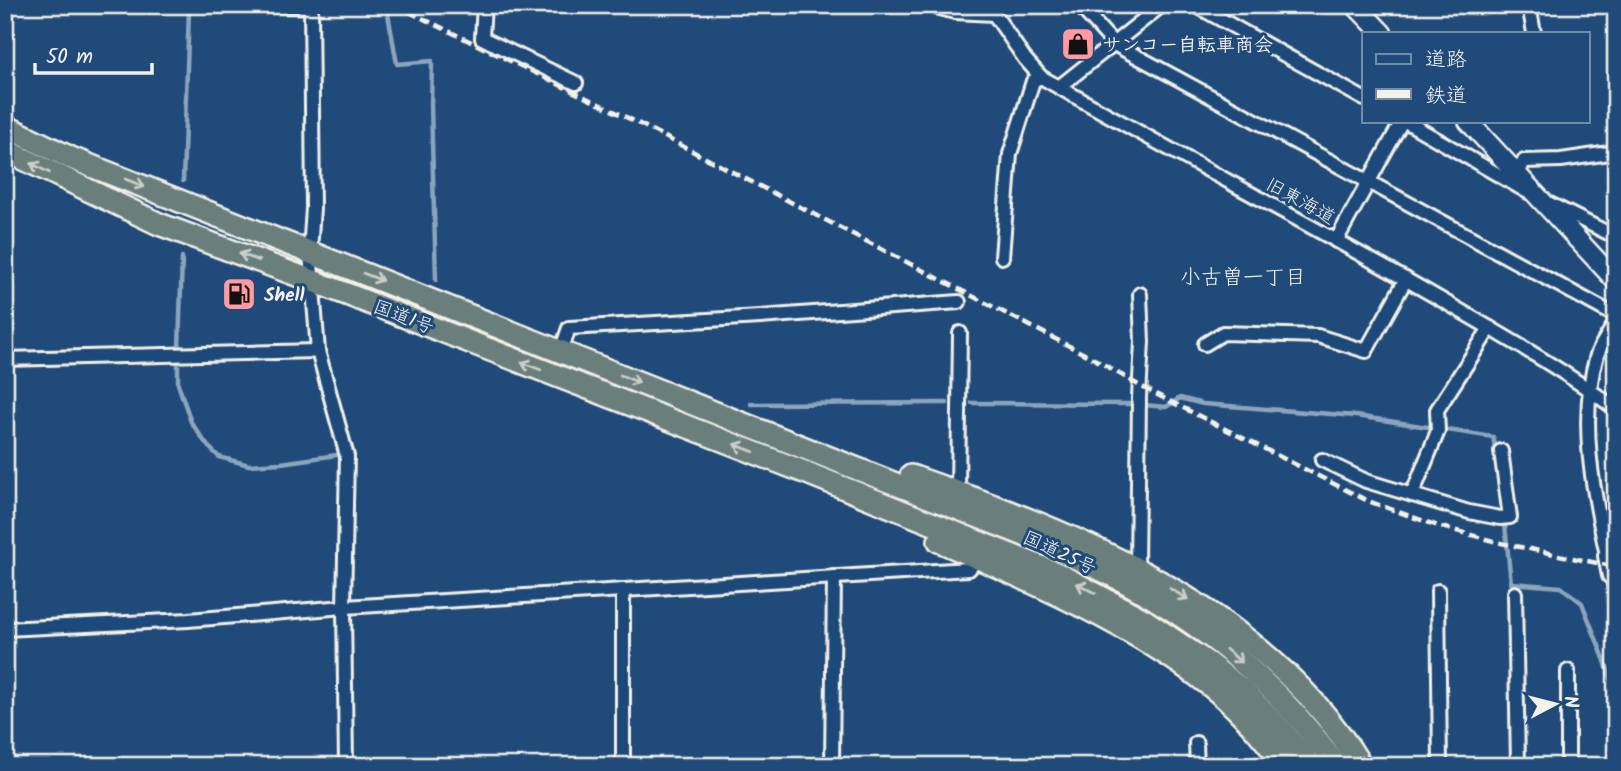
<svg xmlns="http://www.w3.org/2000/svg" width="1621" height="771" viewBox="0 0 1621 771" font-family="Kalam,'Klee One',sans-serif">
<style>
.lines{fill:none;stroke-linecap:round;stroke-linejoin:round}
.stream{stroke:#8ca5bd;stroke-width:4.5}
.minor-casing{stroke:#f4f1e8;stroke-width:18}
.secondary-casing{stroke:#f4f1e8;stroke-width:23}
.trunk-casing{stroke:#f4f1e8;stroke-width:26}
.minor{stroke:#1f4a7a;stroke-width:12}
.secondary{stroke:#1f4a7a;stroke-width:18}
.trunk{stroke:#6b7f7c;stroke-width:21}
.rail{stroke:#f4f1e8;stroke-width:4.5;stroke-dasharray:10 5;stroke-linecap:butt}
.oneway{stroke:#cbcfc8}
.labels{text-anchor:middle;stroke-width:6;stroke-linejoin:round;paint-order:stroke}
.poi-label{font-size:19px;font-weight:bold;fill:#f4f1e8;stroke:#1f4a7a;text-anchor:start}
.street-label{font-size:19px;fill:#f4f1e8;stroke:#1f4a7a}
.neighbourhood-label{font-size:21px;fill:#f4f1e8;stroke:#1f4a7a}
</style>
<rect width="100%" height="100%" fill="#1f4a7a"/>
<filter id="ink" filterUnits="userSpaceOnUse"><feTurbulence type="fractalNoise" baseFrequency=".0143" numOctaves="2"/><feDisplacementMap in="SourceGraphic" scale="14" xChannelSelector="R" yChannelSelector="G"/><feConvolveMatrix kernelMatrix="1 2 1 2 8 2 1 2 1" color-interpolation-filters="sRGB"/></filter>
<g filter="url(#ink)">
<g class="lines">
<g class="stream">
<polyline points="388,14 397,64 432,61 431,106 436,280"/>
<polyline points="183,181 189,11"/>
<polyline points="179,348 182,257"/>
<polyline points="178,363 178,384 191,422 207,445 219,457 249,465 281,463 337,455"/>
<polyline points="972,403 1129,404"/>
<polyline points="751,404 947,403"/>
<polyline points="1144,405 1166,407 1180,398 1203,404 1356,416 1493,437 1496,455"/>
<polyline points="1505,525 1511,583 1561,587 1582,603 1605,661 1616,696"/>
</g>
<g class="minor-casing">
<g id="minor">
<polyline points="271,5 311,6"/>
<polyline points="311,5 313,208 310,252 318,351 347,456 344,607 346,766"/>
<polyline points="484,5 482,38 576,83"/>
<polyline points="927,5 955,12 993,14"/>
<path d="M988,5L1025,59L1041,77C1173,153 1308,223 1440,299C1500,334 1561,368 1616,409"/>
<polyline points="1079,5 1114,44 1616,316"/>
<polyline points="1195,5 1364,99"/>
<polyline points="1529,5 1534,33"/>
<polyline points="1059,87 1162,5"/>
<polyline points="1405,121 1528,192"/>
<polyline points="1518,175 1524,161 1561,160 1616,152"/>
<polyline points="1550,204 1616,237"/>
<polyline points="1336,241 1402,121"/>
<polyline points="1002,257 1010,154 1033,81 1041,77"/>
<path d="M1616,322C1610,332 1601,344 1597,355C1578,418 1593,492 1607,555L1605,556L1609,576L1613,579L1616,596"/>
<polyline points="1205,344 1223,333 1318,336 1366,351 1406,279"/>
<polyline points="561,351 569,328 760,317 959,302"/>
<polyline points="5,359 318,351"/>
<polyline points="1322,460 1366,481 1469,512 1500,518 1510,517 1501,451"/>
<polyline points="958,492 960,333"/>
<polyline points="1412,495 1438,431 1437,410 1490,328"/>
<polyline points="1137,569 1139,397 1142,342 1140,294"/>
<polyline points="1438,591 1440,766"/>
<polyline points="1515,593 1518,766"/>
<polyline points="5,629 188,620 344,607 969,569 978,558"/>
<polyline points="1196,743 1197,766"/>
<polyline points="623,766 623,590"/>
<polyline points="832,766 834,577"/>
<polyline points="1568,766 1568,671"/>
</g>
</g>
<g class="secondary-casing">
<g id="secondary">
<polyline points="1355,5 1382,33"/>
<polyline points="1468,121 1616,281"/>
</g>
</g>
<g class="trunk-casing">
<g id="trunk">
<path d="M5,126L71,158L1027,536C1061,551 1096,566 1129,584C1211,629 1282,690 1337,766"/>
<polyline points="5,150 159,224 313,281 807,473 1058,574 1144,620 1209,664 1241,689 1273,721 1303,755 1310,766"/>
<path d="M911,476C1078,534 1266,608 1361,766"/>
<path d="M939,541C1029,580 1132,624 1208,684C1238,707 1263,736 1285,766"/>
</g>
</g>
<use href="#minor" class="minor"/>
<use href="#secondary" class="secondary"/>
<use href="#trunk" class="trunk"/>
<polyline class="rail" points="395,5 632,120 1098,361 1140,386 1368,501 1438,526 1501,543 1616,567"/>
</g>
<defs><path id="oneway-shaft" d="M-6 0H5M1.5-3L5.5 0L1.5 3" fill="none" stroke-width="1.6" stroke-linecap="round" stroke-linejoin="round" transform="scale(1.75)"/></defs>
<g class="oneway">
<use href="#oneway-shaft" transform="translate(40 168) rotate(-153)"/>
<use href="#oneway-shaft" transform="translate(135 183) rotate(22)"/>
<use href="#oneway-shaft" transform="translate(249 257) rotate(-160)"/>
<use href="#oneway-shaft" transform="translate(373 277) rotate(21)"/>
<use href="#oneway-shaft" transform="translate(531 366) rotate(-159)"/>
<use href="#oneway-shaft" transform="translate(630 379) rotate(22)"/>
<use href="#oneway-shaft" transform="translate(744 448) rotate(-159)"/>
<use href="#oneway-shaft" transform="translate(1086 588) rotate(-153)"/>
<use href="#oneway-shaft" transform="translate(1179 594) rotate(31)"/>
<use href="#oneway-shaft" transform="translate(1234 656) rotate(40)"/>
</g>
</g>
<defs>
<g id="shop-square" transform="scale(1.75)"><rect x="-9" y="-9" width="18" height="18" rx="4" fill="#ff9aa2" stroke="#1f4a7a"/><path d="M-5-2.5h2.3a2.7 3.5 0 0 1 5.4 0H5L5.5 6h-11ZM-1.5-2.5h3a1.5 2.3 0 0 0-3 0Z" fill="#111"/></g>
<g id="fuel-square" transform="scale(1.75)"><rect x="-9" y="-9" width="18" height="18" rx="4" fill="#ff9aa2" stroke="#1f4a7a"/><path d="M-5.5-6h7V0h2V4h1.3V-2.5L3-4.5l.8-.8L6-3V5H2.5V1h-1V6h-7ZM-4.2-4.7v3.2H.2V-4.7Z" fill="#111"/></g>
</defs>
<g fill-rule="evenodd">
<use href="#shop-square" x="1078" y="44"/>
<use href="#fuel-square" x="239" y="294"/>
</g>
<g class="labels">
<g class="poi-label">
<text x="1102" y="51">サンコー自転車商会</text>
<text x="264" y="301">Shell</text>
</g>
<g class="street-label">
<text transform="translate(1301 200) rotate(29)" y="7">旧東海道</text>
<text transform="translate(404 316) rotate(21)" y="7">国道1号</text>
<text transform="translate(1060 552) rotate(25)" y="7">国道25号</text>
</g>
<g class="neighbourhood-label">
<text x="1243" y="284">小古曽一丁目</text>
</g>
</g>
<rect width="1621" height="771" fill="none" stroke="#1f4a7a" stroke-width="28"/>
<rect x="14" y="14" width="1593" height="743" fill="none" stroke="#f4f1e8" stroke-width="2.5" filter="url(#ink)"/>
<rect x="1362" y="32" width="228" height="91" fill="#1f4a7a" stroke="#748da6" stroke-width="2"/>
<rect x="1376" y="54" width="35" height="10" fill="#1f4a7a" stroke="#748da6" stroke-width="2"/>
<text x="1425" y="66" font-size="21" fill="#f4f1e8">道路</text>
<rect x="1376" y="89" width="35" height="10" fill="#f4f1e8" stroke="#748da6" stroke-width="2"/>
<text x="1425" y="102" font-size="21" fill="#f4f1e8">鉄道</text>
<g transform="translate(1555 704) rotate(83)" stroke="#1f4a7a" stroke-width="5" paint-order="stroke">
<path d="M0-5L12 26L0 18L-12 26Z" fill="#f4f1e8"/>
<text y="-10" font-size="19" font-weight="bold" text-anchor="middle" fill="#f4f1e8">N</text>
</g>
<path d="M35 63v10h117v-10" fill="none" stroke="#f4f1e8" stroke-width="3.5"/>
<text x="46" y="63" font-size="21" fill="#f4f1e8" stroke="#1f4a7a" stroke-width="5" paint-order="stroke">50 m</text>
</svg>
